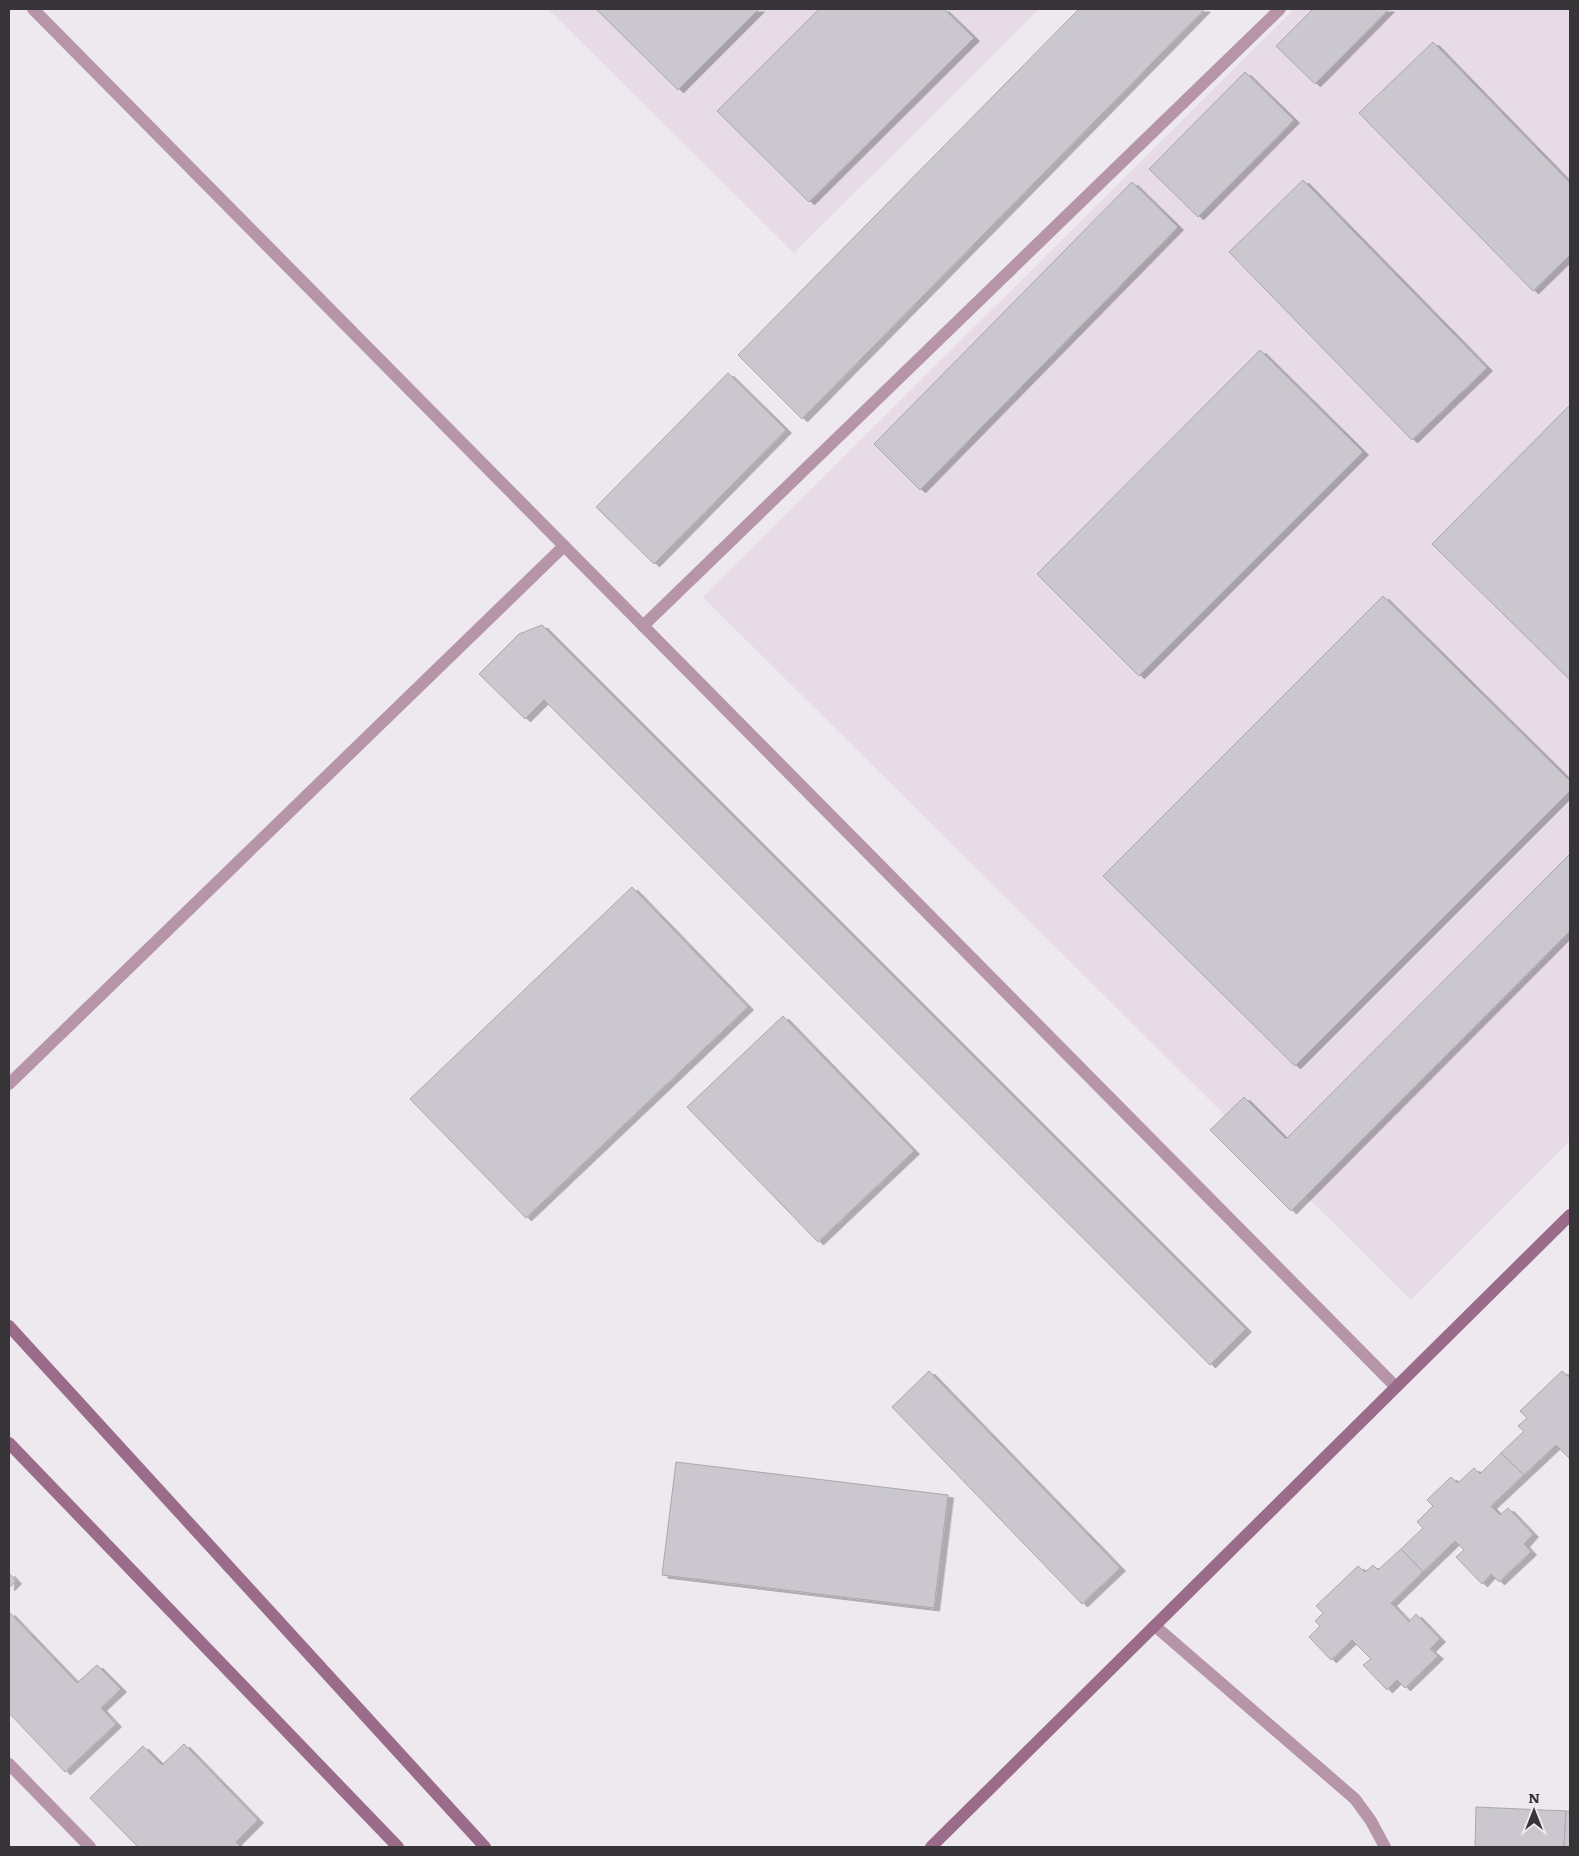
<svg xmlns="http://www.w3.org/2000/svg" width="1579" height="1856" viewBox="0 0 1579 1856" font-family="Literata,serif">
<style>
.built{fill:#e6dbe7}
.building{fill:#cac7ce;stroke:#aaa7ae;filter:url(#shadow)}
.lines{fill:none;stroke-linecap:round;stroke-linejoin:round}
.lane{stroke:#b695a9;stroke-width:12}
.street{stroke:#b695a9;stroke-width:12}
.secondary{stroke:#9a6c89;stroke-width:12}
</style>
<defs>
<filter id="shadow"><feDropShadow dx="5.5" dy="3" stdDeviation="0" flood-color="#0004"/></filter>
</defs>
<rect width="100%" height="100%" fill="#eee8ef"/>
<g class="built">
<polygon points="548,9 1039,9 794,253"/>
<polygon points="1294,9 1570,9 1570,1141 1411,1300 703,597"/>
</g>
<g class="building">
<polygon points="596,9 759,9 678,90"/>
<polygon points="819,9 944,9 974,38 809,202 717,111"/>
<polygon points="1079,9 1205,9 802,419 738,355"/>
<polygon points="1313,9 1389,9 1315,84 1276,46"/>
<polygon points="1433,42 1570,183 1570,255 1533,291 1359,113"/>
<polygon points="1245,72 1294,120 1198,217 1149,169"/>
<polygon points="1303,180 1487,368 1412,440 1229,252"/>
<polygon points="1132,182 1178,227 920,490 874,444"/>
<polygon points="1260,350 1363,452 1139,676 1037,574"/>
<polygon points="728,373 786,430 654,564 596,507"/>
<polygon points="1570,405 1570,680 1432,544"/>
<polygon points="1383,596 1570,781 1570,791 1295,1066 1103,876"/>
<polygon points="542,625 1246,1329 1210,1365 544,700 525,719 479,674 519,634"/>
<polygon points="1570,854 1570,931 1291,1211 1210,1130 1244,1097 1286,1139"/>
<polygon points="632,887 748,1007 526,1218 410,1099"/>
<polygon points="783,1016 914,1151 818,1242 687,1107"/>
<polygon points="929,1371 1120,1568 1082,1604 892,1407"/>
<polygon points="1562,1371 1569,1377 1570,1376 1570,1459 1556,1445 1524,1475 1501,1453 1524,1431 1518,1426 1527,1418 1520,1411"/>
<polygon points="1501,1453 1524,1475 1491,1506 1500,1515 1508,1508 1533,1534 1524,1544 1531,1552 1499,1582 1491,1574 1482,1584 1456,1557 1464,1550 1455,1541 1423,1572 1401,1549 1423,1528 1417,1522 1433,1506 1427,1500 1451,1477 1458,1483 1474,1468 1480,1474"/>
<polygon points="676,1462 948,1495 934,1608 662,1575"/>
<polygon points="1401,1549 1423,1572 1391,1603 1409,1622 1416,1614 1440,1639 1430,1649 1438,1656 1405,1688 1397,1680 1387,1690 1363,1665 1371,1659 1352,1640 1331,1660 1309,1637 1320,1626 1315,1621 1323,1613 1316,1606 1358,1566 1365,1572 1373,1565 1378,1570"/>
<polygon points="9,1573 16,1581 9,1588"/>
<polygon points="9,1612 77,1683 97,1665 121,1689 101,1708 116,1724 65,1772 9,1713"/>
<polygon points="184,1744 258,1820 236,1842 241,1847 138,1847 90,1798 143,1746 162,1765"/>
<polygon points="1476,1807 1566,1811 1564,1847 1475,1847"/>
<polygon points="1566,1811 1570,1811 1570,1847 1564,1847"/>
</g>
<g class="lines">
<polyline class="lane" points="1155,1626 1355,1799 1371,1821 1385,1847"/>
<g class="street">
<polyline points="33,9 1396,1387"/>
<polyline points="643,626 1280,9"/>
<polyline points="9,1084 564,546"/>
<polyline points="9,1764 90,1847"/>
</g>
<g class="secondary">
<polyline points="9,1326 485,1847"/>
<polyline points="9,1443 398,1847"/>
<polyline points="931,1847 1570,1215"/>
</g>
</g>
<rect width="1579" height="1856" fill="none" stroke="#373437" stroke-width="20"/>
<g transform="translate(1534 1811)" stroke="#eee8ef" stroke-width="4" paint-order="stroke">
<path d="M0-4L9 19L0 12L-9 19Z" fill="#373437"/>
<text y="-8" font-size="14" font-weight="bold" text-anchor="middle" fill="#373437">N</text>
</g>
</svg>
